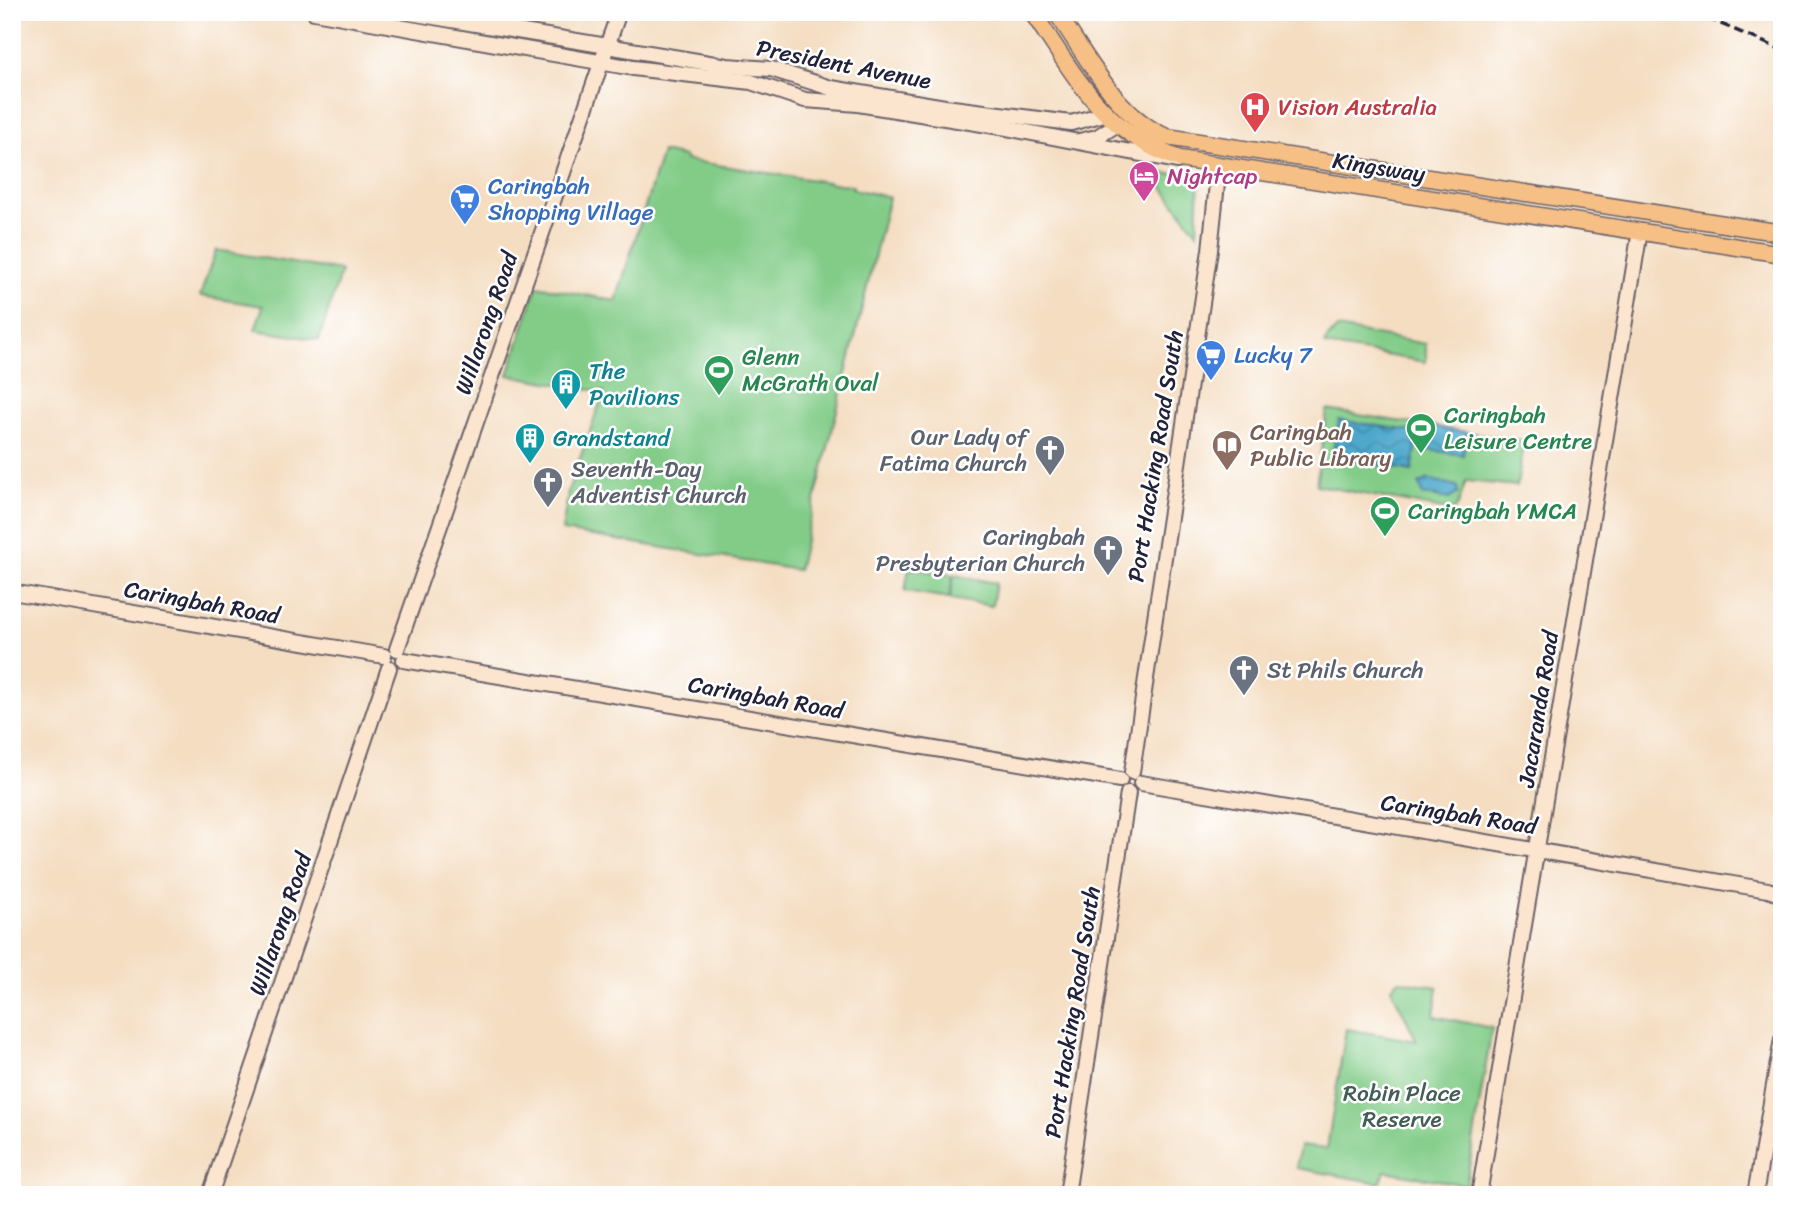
<svg xmlns="http://www.w3.org/2000/svg" width="1794" height="1207" viewBox="0 0 1794 1207" font-family="Sriracha,sans-serif">
<style>
.green{fill:#82cc88;stroke:#527762;stroke-width:2}
.water{fill:url(#water-waves);stroke:#386584;stroke-width:2}
.lines{fill:none;stroke-linecap:round;stroke-linejoin:round}
.secondary-casing{stroke:#6c636a;stroke-width:18}
.primary-casing{stroke:#6c636a;stroke-width:19}
.secondary{stroke:#fbe5cf;stroke-width:14}
.primary{stroke:#f5bf86;stroke-width:16}
.rail{stroke:#22223b;stroke-width:3.5;stroke-dasharray:10 5;stroke-linecap:butt}
.labels{text-anchor:middle;stroke-width:5;stroke-linejoin:round;paint-order:stroke}
.street-label{font-size:23px;fill:#22223b;stroke:#fff}
.health-label{font-size:23px;fill:#be3a42;stroke:#fff;text-anchor:start}
.hotel-label{font-size:23px;fill:#b23c85;stroke:#fff;text-anchor:start}
.shop-label{font-size:23px;fill:#366cbe;stroke:#fff;text-anchor:start}
.leisure-label{font-size:23px;fill:#27864d;stroke:#fff;text-anchor:start}
.culture-label{font-size:23px;fill:#0d838f;stroke:#fff;text-anchor:start}
.education-label{font-size:23px;fill:#785e54;stroke:#fff;text-anchor:start}
.worship-label{font-size:23px;fill:#5b616d;stroke:#fff;text-anchor:end}
.park-label{font-size:23px;fill:#445e56;stroke:#fff}
</style>
<defs>
<pattern id="water-waves" width="16" height="10" patternUnits="userSpaceOnUse" patternTransform="scale(1.75)"><rect width="16" height="10" fill="#4ea8cc"/><path d="M0 5q4-4 8 0t8 0" fill="none" stroke="#4088a7"/></pattern>
</defs>
<rect width="100%" height="100%" fill="#fff"/>
<filter id="ink" filterUnits="userSpaceOnUse"><feTurbulence type="fractalNoise" baseFrequency=".0143" numOctaves="2"/><feDisplacementMap in="SourceGraphic" scale="14" xChannelSelector="R" yChannelSelector="G"/><feConvolveMatrix kernelMatrix="1 2 1 2 8 2 1 2 1" color-interpolation-filters="sRGB"/></filter>
<filter id="wash" filterUnits="userSpaceOnUse"><feTurbulence type="fractalNoise" baseFrequency=".00686" numOctaves="4" result="noise"/><feDisplacementMap in="SourceGraphic" scale="28" xChannelSelector="R" yChannelSelector="G"/><feGaussianBlur stdDeviation="1.57" result="paint"/><feColorMatrix in="noise" values="0 0 0 0 0 0 0 0 0 0 0 0 0 0 0 0 0 1.4 0 .05"/><feComposite in="paint" operator="in"/></filter>
<g filter="url(#wash)">
<rect width="100%" height="100%" fill="#f4ddc1"/>
<g class="green">
<polygon points="662,152 685,157 685,160 853,186 853,189 889,197 798,570 562,531 568,491 604,392 508,375 537,286 616,301"/>
<polygon points="1151,172 1199,176 1197,233"/>
<polygon points="216,250 341,271 319,340 255,330 263,306 200,296"/>
<polygon points="1337,328 1426,344 1426,362 1325,345 1326,340"/>
<polygon points="1327,410 1524,441 1517,486 1466,481 1458,505 1453,511 1316,485"/>
<polygon points="909,568 953,575 949,598 905,591"/>
<polygon points="954,575 996,583 992,606 950,599"/>
<polygon points="1399,980 1438,987 1434,1016 1492,1028 1466,1185 1385,1171 1380,1183 1296,1168 1300,1146 1327,1149 1346,1029 1417,1041 1391,988"/>
</g>
<g class="water">
<polygon points="1339,420 1419,432 1412,471 1332,456"/>
<polygon points="1427,425 1467,432 1463,455 1423,449"/>
<polygon points="1428,479 1457,486 1458,493 1449,499 1423,495 1419,484"/>
</g>
</g>
<g filter="url(#ink)">
<g class="lines">
<g class="secondary-casing">
<g id="secondary">
<polyline points="314,12 633,68 751,82 805,100 858,104 1001,127 1177,161"/>
<polyline points="404,12 727,66 771,69 831,88 945,107 1071,123 1104,114"/>
<polyline points="1079,141 1097,137 1116,125"/>
<polyline points="12,592 384,656"/>
<polyline points="397,649 619,12"/>
<polyline points="404,660 1120,780"/>
<polyline points="1132,772 1210,250 1219,165"/>
<polyline points="1141,783 1768,890 1782,895"/>
<polyline points="210,1195 389,668"/>
<polyline points="1067,1195 1128,793"/>
<polyline points="1479,1195 1640,231"/>
<polyline points="1755,1195 1782,1039"/>
</g>
</g>
<g class="primary-casing">
<g id="primary">
<path d="M1032,12C1076,76 1102,132 1180,159L1782,254"/>
<path d="M1056,12C1086,54 1116,117 1167,137L1782,233"/>
</g>
</g>
<use href="#secondary" class="secondary"/>
<use href="#primary" class="primary"/>
<polyline class="rail" points="1693,12 1782,50"/>
</g>
</g>
<defs>
<g id="hospital-pin" transform="scale(1.575)"><path d="M0 17L-7.5 6A9.5 9.5 0 1 1 7.5 6Z" fill="#e0444e" stroke="#fff"/><path d="M-5-5h3v3.5h4V-5h3V5h-3V1.5h-4V5h-3Z" fill="#fff"/></g>
<g id="hotel-pin" transform="scale(1.575)"><path d="M0 17L-7.5 6A9.5 9.5 0 1 1 7.5 6Z" fill="#d1479c" stroke="#fff"/><path d="M-6-4.5h1.5V1H6V5H4.5V3h-9V5H-6ZM-4 0a1.8 1.8 0 1 1 3.6 0ZM.5 0V-2.5h3Q6-2.5 6 0Z" fill="#fff"/></g>
<g id="supermarket-pin" transform="scale(1.575)"><path d="M0 17L-7.5 6A9.5 9.5 0 1 1 7.5 6Z" fill="#3f7fe0" stroke="#fff"/><path d="M-6-5.5h2.5l.6 2H6L4.5 2H-2.5L-4.4-4H-6ZM-1.5 3.2a1.3 1.3 0 1 0 .1 0ZM3 3.2a1.3 1.3 0 1 0 .1 0Z" fill="#fff"/></g>
<g id="stadium-pin" transform="scale(1.575)"><path d="M0 17L-7.5 6A9.5 9.5 0 1 1 7.5 6Z" fill="#2e9e5b" stroke="#fff"/><path d="M0-5a6.5 5 0 1 0 0 10a6.5 5 0 1 0 0-10ZM-3.5-1.8h7v3.6h-7Z" fill="#fff"/></g>
<g id="building-pin" transform="scale(1.575)"><path d="M0 17L-7.5 6A9.5 9.5 0 1 1 7.5 6Z" fill="#0f9aa8" stroke="#fff"/><path d="M-4-6H4V6H1V3H-1V6H-4ZM-2.5-4.3h1.7v1.8h-1.7ZM.8-4.3h1.7v1.8H.8ZM-2.5-1h1.7V.8h-1.7ZM.8-1h1.7V.8H.8Z" fill="#fff"/></g>
<g id="library-pin" transform="scale(1.575)"><path d="M0 17L-7.5 6A9.5 9.5 0 1 1 7.5 6Z" fill="#8d6e63" stroke="#fff"/><path d="M-6-4Q-3-5.5-.7-3.5V5Q-3 3-6 4ZM6-4Q3-5.5 .7-3.5V5Q3 3 6 4Z" fill="#fff"/></g>
<g id="church-pin" transform="scale(1.575)"><path d="M0 17L-7.5 6A9.5 9.5 0 1 1 7.5 6Z" fill="#6b7280" stroke="#fff"/><path d="M-1.2-6h2.4v3.5h3.3v2.4h-3.3V6h-2.4V-.1h-3.3v-2.4h3.3Z" fill="#fff"/></g>
</defs>
<g fill-rule="evenodd">
<use href="#hospital-pin" x="1255" y="107"/>
<use href="#hotel-pin" x="1144" y="176"/>
<use href="#supermarket-pin" x="465" y="199"/>
<use href="#supermarket-pin" x="1211" y="355"/>
<use href="#stadium-pin" x="719" y="370"/>
<use href="#building-pin" x="566" y="384"/>
<use href="#stadium-pin" x="1421" y="428"/>
<use href="#building-pin" x="530" y="438"/>
<use href="#library-pin" x="1227" y="445"/>
<use href="#church-pin" x="1050" y="450"/>
<use href="#church-pin" x="548" y="482"/>
<use href="#stadium-pin" x="1385" y="511"/>
<use href="#church-pin" x="1108" y="550"/>
<use href="#church-pin" x="1244" y="670"/>
</g>
<g class="labels">
<g class="street-label">
<text transform="translate(844 64) rotate(11)" y="8">President Avenue</text>
<text transform="translate(1379 167) rotate(9)" y="8">Kingsway</text>
<text transform="translate(486 323) rotate(-71)" y="8">Willarong Road</text>
<text transform="translate(1155 456) rotate(-81)" y="8">Port Hacking Road South</text>
<text transform="translate(202 602) rotate(10)" y="8">Caringbah Road</text>
<text transform="translate(766 697) rotate(10)" y="8">Caringbah Road</text>
<text transform="translate(1538 709) rotate(-81)" y="8">Jacaranda Road</text>
<text transform="translate(1459 814) rotate(9)" y="8">Caringbah Road</text>
<text transform="translate(280 924) rotate(-71)" y="8">Willarong Road</text>
<text transform="translate(1072 1012) rotate(-81)" y="8">Port Hacking Road South</text>
</g>
<g class="health-label">
<text x="1278" y="115">Vision Australia</text>
</g>
<g class="hotel-label">
<text x="1167" y="184">Nightcap</text>
</g>
<g class="shop-label">
<text x="488" y="194">Caringbah<tspan x="488" dy="26">Shopping Village</tspan></text>
<text x="1234" y="363">Lucky 7</text>
</g>
<g class="leisure-label">
<text x="742" y="365">Glenn<tspan x="742" dy="26">McGrath Oval</tspan></text>
<text x="1444" y="423">Caringbah<tspan x="1444" dy="26">Leisure Centre</tspan></text>
<text x="1408" y="519">Caringbah YMCA</text>
</g>
<g class="culture-label">
<text x="589" y="379">The<tspan x="589" dy="26">Pavilions</tspan></text>
<text x="553" y="446">Grandstand</text>
</g>
<g class="education-label">
<text x="1250" y="440">Caringbah<tspan x="1250" dy="26">Public Library</tspan></text>
</g>
<g class="worship-label">
<text x="1027" y="445">Our Lady of<tspan x="1027" dy="26">Fatima Church</tspan></text>
<text x="571" y="477" text-anchor="start">Seventh-Day<tspan x="571" dy="26">Adventist Church</tspan></text>
<text x="1085" y="545">Caringbah<tspan x="1085" dy="26">Presbyterian Church</tspan></text>
<text x="1267" y="678" text-anchor="start">St Phils Church</text>
</g>
<g class="park-label">
<text x="1402" y="1101">Robin Place<tspan x="1402" dy="26">Reserve</tspan></text>
</g>
</g>
<rect width="1794" height="1207" fill="none" stroke="#fff" stroke-width="42"/>
</svg>
